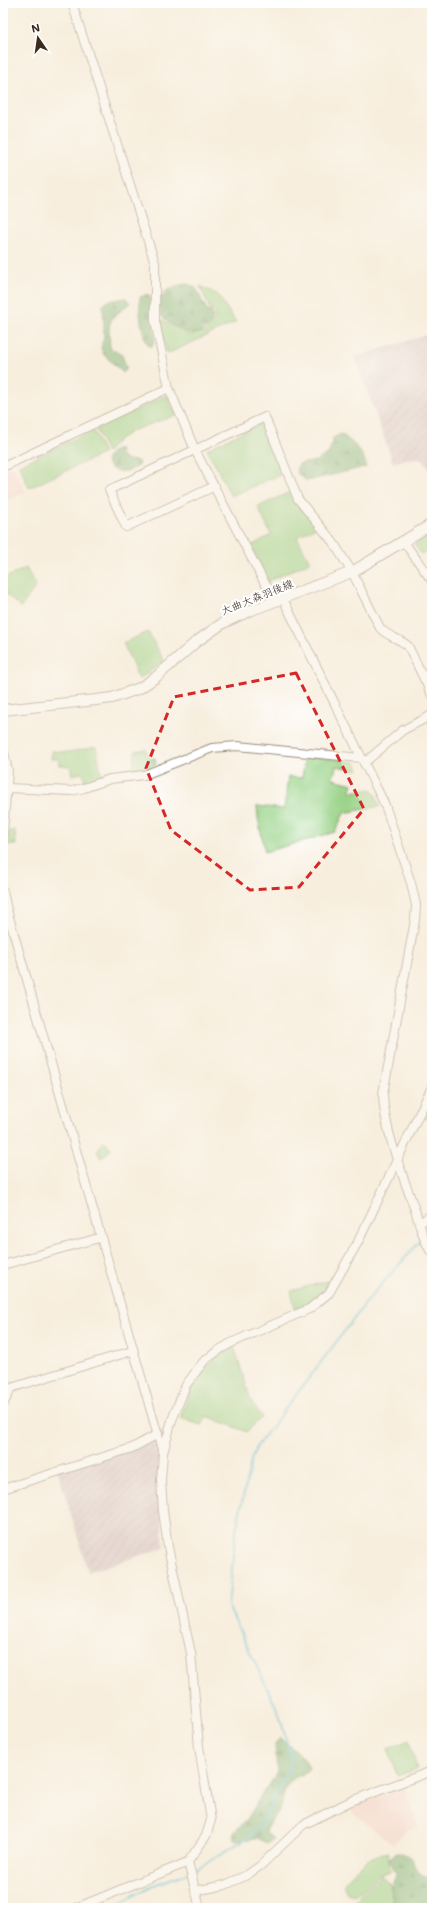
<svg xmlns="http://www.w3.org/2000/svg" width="435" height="1911" viewBox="0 0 435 1911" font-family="Mali,'Klee One',sans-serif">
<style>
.built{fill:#f7d0cb}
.industrial{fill:url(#industrial-furrows)}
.green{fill:#98d286;stroke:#6a7e52}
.forest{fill:url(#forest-firs);stroke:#5a6f48}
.cemetery{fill:url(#cemetery-stones);stroke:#6a7e52}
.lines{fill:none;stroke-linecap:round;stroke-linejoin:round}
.stream{stroke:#55bcd3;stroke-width:2}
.minor-casing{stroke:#998c7e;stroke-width:10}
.major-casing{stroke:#998c7e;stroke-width:12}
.minor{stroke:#fff;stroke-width:8}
.major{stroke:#fff;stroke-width:10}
.marked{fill:none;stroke:#d62828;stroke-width:3;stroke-dasharray:8 5;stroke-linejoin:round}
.labels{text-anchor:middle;stroke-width:4;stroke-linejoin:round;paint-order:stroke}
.street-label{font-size:11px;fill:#3b2a1e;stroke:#fff}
</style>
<defs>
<pattern id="industrial-furrows" width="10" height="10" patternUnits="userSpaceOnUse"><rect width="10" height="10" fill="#d2bec2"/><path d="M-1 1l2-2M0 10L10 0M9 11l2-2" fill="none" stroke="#b5a3a6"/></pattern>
<pattern id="forest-firs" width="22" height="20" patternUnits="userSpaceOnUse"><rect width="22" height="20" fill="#7ab473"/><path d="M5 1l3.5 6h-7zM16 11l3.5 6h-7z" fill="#65935e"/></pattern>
<pattern id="cemetery-stones" width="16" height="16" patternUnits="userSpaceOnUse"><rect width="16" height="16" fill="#98d286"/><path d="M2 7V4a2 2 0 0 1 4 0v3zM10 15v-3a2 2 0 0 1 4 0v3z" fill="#84b473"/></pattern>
</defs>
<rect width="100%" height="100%" fill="#fff"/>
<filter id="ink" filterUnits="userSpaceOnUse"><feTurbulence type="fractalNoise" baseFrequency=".025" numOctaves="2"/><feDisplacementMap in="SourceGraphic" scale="8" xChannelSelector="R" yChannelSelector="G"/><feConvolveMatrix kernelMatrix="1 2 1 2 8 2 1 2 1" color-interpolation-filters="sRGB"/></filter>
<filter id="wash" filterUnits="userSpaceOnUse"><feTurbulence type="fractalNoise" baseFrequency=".012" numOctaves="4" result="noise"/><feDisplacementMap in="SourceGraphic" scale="16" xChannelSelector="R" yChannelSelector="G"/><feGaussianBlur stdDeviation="0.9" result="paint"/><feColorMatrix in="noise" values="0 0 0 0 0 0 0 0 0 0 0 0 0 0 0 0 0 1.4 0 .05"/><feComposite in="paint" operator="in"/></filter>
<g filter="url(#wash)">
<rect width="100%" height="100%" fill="#f7eede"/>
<g class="built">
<polygon points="13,466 25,492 3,503 3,470"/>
<polygon points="404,1786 418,1827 406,1830 393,1845 349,1809"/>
</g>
<g class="industrial">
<polygon points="432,333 432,472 420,458 406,459 393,463 355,357"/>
<polygon points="152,1431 164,1431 158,1473 164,1548 88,1572 57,1468 129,1444"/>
</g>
<g class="green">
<polygon points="200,286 217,294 236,322 167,354 160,319 190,335 205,332 215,318 215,313 210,309"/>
<polygon points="167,395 176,415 134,430 118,440 107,452 96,429"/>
<polygon points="264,422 284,473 231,496 207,449"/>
<polygon points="93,430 104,453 29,488 19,465"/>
<polygon points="292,491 316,527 297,537 310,562 268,581 251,546 271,535 258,507"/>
<polygon points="432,533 432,547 421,554 414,544"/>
<polygon points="26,568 36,586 21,607 3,592 3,579"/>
<polygon points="148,632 164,661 139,679 123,643"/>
<polygon points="96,747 102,777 85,781 83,773 72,775 70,766 60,765 59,759 51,759 52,751 68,752"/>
<polygon points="146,749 149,759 155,758 156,764 144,768 133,768 135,751"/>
<polygon points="305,756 356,762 359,770 336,766 333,779 353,784 350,792 372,789 376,796 380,806 344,813 335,832 265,852 258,818 257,806 284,809 288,777 302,778"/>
<polygon points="428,1103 432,1104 432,1121 422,1117"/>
<path d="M331,1280C325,1296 310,1303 295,1309L291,1291Z"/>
<path d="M234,1346L251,1401L262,1417L247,1432L207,1416L201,1425L180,1418C194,1379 198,1369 234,1346Z"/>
<polygon points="409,1740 417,1769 397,1776 388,1749"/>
<path d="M388,1852L390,1871L378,1875L365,1888L354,1895L347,1893L344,1887V1883C356,1868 369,1855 388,1852Z"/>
<polygon points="381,1875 390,1884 393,1908 354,1908 354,1901"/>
</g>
<g class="forest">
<path d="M187,284L195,287L208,312H211L213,316C212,321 209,324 207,327C194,343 172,324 161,316C157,295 166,286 187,284Z"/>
<path d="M148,294L150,297L155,337L154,343L151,347C142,344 138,306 140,297Z"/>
<polygon points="126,298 130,303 112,318 109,326 110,348 122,355 127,369 123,373 103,354 101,348 104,336 103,305 108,301"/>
<path d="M341,434C350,439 367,456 366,467L306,481L298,474L296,469L299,464L316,461L329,453L333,438Z"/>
<path d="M117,449H120V456L126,460L138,461L139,466C128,473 111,475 106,461L110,453Z"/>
<path d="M280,1738L304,1758L309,1768L306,1773L292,1779L283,1792C285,1813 271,1815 266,1832L273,1839L268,1844L257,1838L235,1841L233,1837L234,1832L248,1818L265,1789L274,1778L277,1771L275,1745Z"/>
<path d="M396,1853C414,1852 411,1864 420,1873C423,1876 429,1876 432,1879V1908H395L391,1887L396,1874L389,1858Z"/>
</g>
<g class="cemetery">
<polygon points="15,830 16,845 7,845 9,831"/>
<polygon points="103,1141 107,1143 112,1149 101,1158 97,1151"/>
</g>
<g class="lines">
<g class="stream">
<polyline points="425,1236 432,1230"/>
<polyline points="196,1869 247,1838 259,1828 290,1766 291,1756 278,1711 228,1606 236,1530 252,1457 257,1446 372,1295 422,1239"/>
<polyline points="111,1908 151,1886 187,1873"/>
</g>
</g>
</g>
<g filter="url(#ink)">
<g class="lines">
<g class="minor-casing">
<g id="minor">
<polyline points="72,3 155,263 155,321 169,388 195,450 264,582 278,600"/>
<polyline points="3,467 169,388"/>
<path d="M215,486L126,527L109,490L265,417L298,499L333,542L352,572L380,628C388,637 399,638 408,646L432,695"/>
<polyline points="404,542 432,581"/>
<path d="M283,599L385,805L411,883L416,905L415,920L383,1094C384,1131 404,1178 416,1213C420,1226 424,1243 432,1253"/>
<polyline points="3,748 8,771 3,833"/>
<polyline points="364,763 403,730 432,715"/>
<polyline points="8,788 71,791 84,788 110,779 144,775 212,748 237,746 361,758"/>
<polyline points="3,891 7,910 163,1453"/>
<polyline points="420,1223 432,1214"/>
<polyline points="3,1265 102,1237"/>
<polyline points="3,1405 11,1388 132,1351"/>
<polyline points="3,1489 132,1448 158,1434"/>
<polyline points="188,1862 200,1908"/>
<polyline points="195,1891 225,1885 247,1875 260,1866 303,1825 351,1801 432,1771"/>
<polyline points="76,1908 188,1862 206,1836 211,1820 199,1747 191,1653 168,1547 163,1511 161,1480 163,1453 172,1420 186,1385 204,1361 219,1350 231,1343 309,1309 329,1293 358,1242 432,1087"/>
</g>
</g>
<g class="major-casing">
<polyline id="major" points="3,710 96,700 112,698 140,688 156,677 196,642 223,623 249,611 352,572 432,524"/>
</g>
<use href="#minor" class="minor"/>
<use href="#major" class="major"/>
</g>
</g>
<path d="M0 0H435V1911H0ZM296,673L364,809L299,887L250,890L171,830L146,768L174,697Z" fill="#f7eede" fill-opacity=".55" fill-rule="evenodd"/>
<path class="marked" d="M296,673L364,809L299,887L250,890L171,830L146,768L174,697Z"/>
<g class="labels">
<g class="street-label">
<text transform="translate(257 597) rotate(-22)" y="4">大曲大森羽後線</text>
</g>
</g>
<rect width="435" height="1911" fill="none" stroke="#fff" stroke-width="16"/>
<g transform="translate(38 38) rotate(347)" stroke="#ffffff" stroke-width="3" paint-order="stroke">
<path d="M0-3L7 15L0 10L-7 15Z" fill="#3b2a1e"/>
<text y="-6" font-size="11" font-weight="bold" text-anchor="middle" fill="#3b2a1e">N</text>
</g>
</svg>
